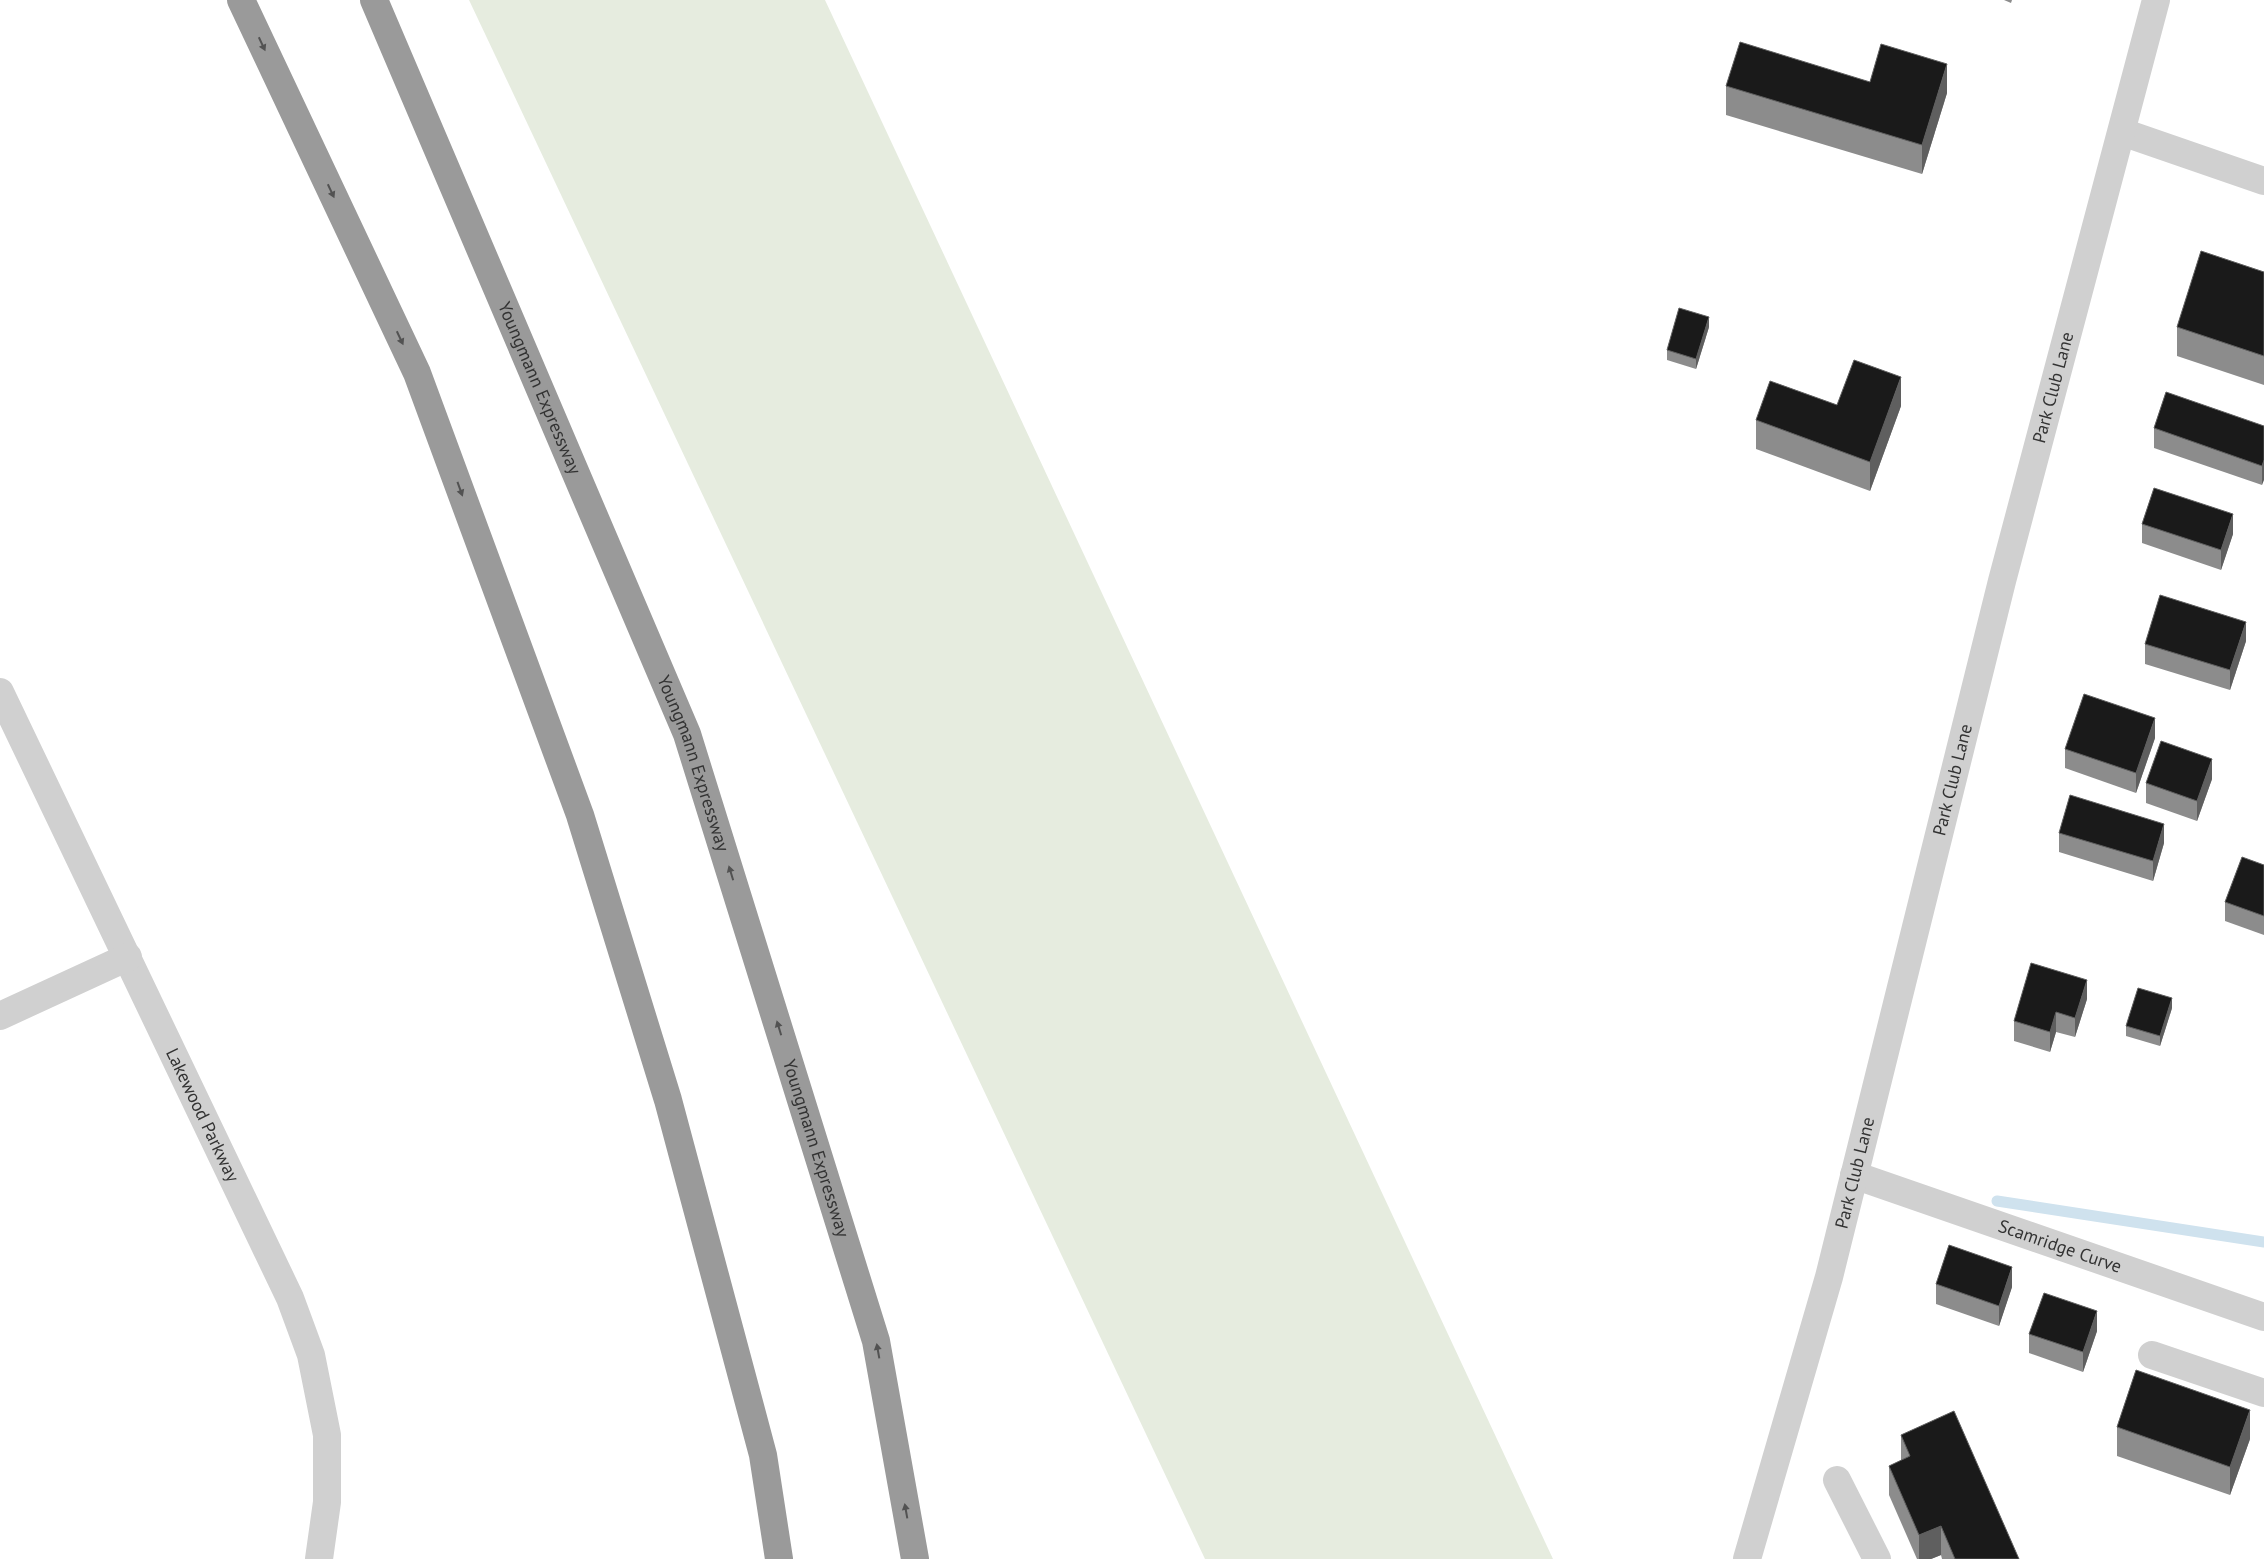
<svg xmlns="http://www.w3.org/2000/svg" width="2264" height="1559" viewBox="0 0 2264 1559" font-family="'PT Sans',sans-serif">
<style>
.green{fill:#e6ecdf}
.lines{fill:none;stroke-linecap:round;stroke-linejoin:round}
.stream{stroke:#cfe2ee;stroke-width:11}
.minor{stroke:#d0d0d0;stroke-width:28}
.highway{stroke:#9a9a9a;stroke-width:28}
.wall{fill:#8c8c8c}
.shaded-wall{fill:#5f5f5f}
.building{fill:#1a1a1a;stroke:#5f5f5f}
.oneway{fill:#525252}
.labels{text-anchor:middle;stroke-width:5;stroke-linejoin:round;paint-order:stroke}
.street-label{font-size:18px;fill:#333;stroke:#fff}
</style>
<rect width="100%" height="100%" fill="#fff"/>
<polygon class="green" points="469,0 825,0 1553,1559 1205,1559"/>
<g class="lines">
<polyline class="stream" points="1997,1201 2264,1242"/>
<g class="minor">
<polyline points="2122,132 2264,181"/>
<path id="s1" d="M0,692L290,1298L311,1355L327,1435V1502L319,1559"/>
<polyline points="0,1016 128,957"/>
<path id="s2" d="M1854,1175L2264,1317"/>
<polyline points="2152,1355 2264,1393"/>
<polyline points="1837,1480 1877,1559"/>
<path id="s3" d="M1747,1559L1829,1277L2002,581L2156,0"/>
</g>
<g class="highway">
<polyline points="241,0 417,373 580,815 668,1100 763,1455 779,1559"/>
<path id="s4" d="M374,0L687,734L876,1341L915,1559"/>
</g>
</g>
<g class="wall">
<polygon points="2004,0 2012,0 2011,3"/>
<polygon points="1870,82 1947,93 1922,174 1726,115 1726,86"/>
<polygon points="2264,272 2264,385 2177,356 2177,327"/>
<polygon points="1709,327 1696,369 1667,360 1667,350"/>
<polygon points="1837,405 1901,406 1870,491 1756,449 1756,420"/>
<polygon points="2264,426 2262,485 2154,448 2154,428"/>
<polygon points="2142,524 2233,534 2221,570 2142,543"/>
<polygon points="2246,641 2230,690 2145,664 2145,644"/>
<polygon points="2155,738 2136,793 2065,768 2065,749"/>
<polygon points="2212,779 2197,821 2146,803 2146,783"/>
<polygon points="2059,833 2164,843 2153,881 2059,852"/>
<polygon points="2264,865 2264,935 2225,921 2225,902"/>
<polygon points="2087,999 2075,1037 2056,1032 2050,1052 2014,1041 2014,1021"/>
<polygon points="2172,1008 2160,1046 2126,1036 2126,1026"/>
<polygon points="1936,1284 2012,1287 1999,1326 1936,1304"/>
<polygon points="2097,1331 2083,1372 2029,1353 2029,1334"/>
<polygon points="2117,1427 2250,1439 2230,1495 2117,1456"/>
<polygon points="1901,1435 2019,1559 1942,1559 1941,1555 1931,1559 1917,1559 1889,1495 1889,1466 1901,1461"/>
</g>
<g class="shaded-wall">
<polygon points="1947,64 1947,93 1922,174 1922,145"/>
<polygon points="1709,317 1709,327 1696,369 1696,359"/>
<polygon points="1901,377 1901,406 1870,491 1870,462"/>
<polygon points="2264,460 2264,480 2262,485 2262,466"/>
<polygon points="2233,514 2233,534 2221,570 2221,550"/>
<polygon points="2246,622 2246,641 2230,690 2230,670"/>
<polygon points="2155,718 2155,738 2136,793 2136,773"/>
<polygon points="2212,759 2212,779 2197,821 2197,801"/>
<polygon points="2164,824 2164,843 2153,881 2153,861"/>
<polygon points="2087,980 2087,999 2075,1037 2075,1018"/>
<polygon points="2172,998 2172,1008 2160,1046 2160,1036"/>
<polygon points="2056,1012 2056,1032 2050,1052 2050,1032"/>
<polygon points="2012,1267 2012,1287 1999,1326 1999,1306"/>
<polygon points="2097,1311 2097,1331 2083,1372 2083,1352"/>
<polygon points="2250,1410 2250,1439 2230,1495 2230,1467"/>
<polygon points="1941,1526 1941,1555 1931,1559 1919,1559 1919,1535"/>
</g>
<g class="building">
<polygon points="1740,42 1870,82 1881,44 1947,64 1922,145 1726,86"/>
<polygon points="2201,251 2264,272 2264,356 2177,327"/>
<polygon points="1679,308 1709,317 1696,359 1667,350"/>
<polygon points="1854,360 1901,377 1870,462 1756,420 1770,381 1837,405"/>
<polygon points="2166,392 2264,426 2264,460 2262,466 2154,428"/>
<polygon points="2154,488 2233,514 2221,550 2142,524"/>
<polygon points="2160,595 2246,622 2230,670 2145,644"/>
<polygon points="2084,694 2155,718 2136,773 2065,749"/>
<polygon points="2161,741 2212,759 2197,801 2146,783"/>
<polygon points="2070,795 2164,824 2153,861 2059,833"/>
<polygon points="2242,857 2264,865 2264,916 2225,902"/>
<polygon points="2031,963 2087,980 2075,1018 2056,1012 2050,1032 2014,1021"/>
<polygon points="2138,988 2172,998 2160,1036 2126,1026"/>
<polygon points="1949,1245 2012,1267 1999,1306 1936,1284"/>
<polygon points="2044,1293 2097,1311 2083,1352 2029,1334"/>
<polygon points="2136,1370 2250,1410 2230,1467 2117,1427"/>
<polygon points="1954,1411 2019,1559 1955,1559 1941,1526 1919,1535 1889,1466 1910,1456 1901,1435"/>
</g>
<defs><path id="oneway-solid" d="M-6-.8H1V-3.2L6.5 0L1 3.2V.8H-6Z" transform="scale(1.25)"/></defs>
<g class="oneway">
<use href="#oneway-solid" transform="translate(262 44) rotate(65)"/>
<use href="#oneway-solid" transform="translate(331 191) rotate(65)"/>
<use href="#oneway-solid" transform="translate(400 338) rotate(65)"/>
<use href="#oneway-solid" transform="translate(460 489) rotate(70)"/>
<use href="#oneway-solid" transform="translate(731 873) rotate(-107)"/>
<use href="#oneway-solid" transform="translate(779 1028) rotate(-107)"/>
<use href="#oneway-solid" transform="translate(878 1351) rotate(-100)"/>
<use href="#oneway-solid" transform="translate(906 1511) rotate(-100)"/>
</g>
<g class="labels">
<g class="street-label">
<text dy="6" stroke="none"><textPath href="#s3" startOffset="1211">Park Club Lane</textPath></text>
<text dy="6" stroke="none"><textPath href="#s4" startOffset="422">Youngmann Expressway</textPath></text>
<text dy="6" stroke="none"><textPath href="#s4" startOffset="828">Youngmann Expressway</textPath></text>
<text dy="6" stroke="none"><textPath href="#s3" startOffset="806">Park Club Lane</textPath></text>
<text dy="6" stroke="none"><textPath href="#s1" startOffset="469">Lakewood Parkway</textPath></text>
<text dy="6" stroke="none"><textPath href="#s4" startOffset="1232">Youngmann Expressway</textPath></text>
<text dy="6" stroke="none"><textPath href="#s3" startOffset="401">Park Club Lane</textPath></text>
<text dy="6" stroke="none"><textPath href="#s2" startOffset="218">Scamridge Curve</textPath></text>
</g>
</g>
</svg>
